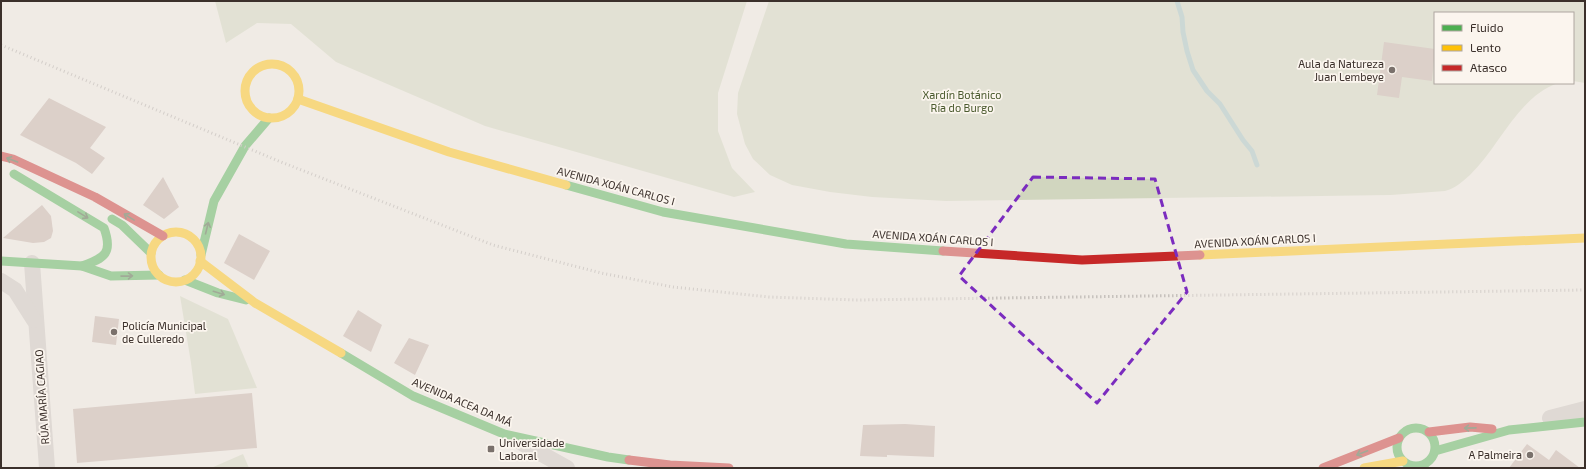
<svg xmlns="http://www.w3.org/2000/svg" width="1586" height="469" viewBox="0 0 1586 469" font-family="'Exo 2',sans-serif">
<style>
.green{fill:#d1d6bf}
.lines{fill:none;stroke-linecap:round;stroke-linejoin:round}
.stream{stroke:#a1c2c1;stroke-width:5}
.building{fill:#c3afa7}
.street{stroke:#c9c3be;stroke-width:16}
.fast{stroke:#4caf50;stroke-width:9}
.slow{stroke:#ffc107;stroke-width:9}
.jam{stroke:#c62828;stroke-width:9}
.rail{stroke:#b1aca8;stroke-width:3;stroke-dasharray:1 3;stroke-linecap:butt}
.oneway{stroke:#415c38}
.marked{fill:none;stroke:#7b2cbf;stroke-width:3;stroke-dasharray:8 5;stroke-linejoin:round}
.poi-dot{fill:#7a716c;stroke:#fbf5ee;stroke-width:1.5}
.labels{text-anchor:middle;stroke-width:3.5;stroke-linejoin:round;paint-order:stroke}
.poi-label{font-size:11px;fill:#3b302b;stroke:#fbf5ee;text-anchor:end}
.park-label{font-size:11px;fill:#4a5a2e;stroke:#fbf5ee}
.street-label{font-size:11px;fill:#3b302b;stroke:#fbf5ee}
</style>
<rect width="100%" height="100%" fill="#f0ebe5"/>
<g class="green">
<polygon points="215,1 747,1 718,93 718,131 732,168 755,192 734,197 485,126 336,62 291,24 257,23 226,43"/>
<path d="M769,1H1585V83L1573,81V13H1435V83H1558C1518,97 1500,146 1470,175C1462,182 1456,188 1445,191L1391,195L946,201L872,197L830,192L792,185L770,175L753,159L745,144L737,114L738,93Z"/>
<polygon points="180,296 228,319 257,388 195,394 191,363"/>
<polygon points="243,454 249,468 211,468"/>
</g>
<g class="lines">
<polyline class="stream" points="1177,1 1182,17 1183,32 1187,51 1193,70 1207,91 1220,104 1243,140 1252,151 1257,165"/>
</g>
<g class="building">
<polygon points="1384,42 1435,49 1432,81 1402,77 1399,98 1377,95"/>
<polygon points="49,98 106,127 90,148 105,158 92,174 76,163 20,135"/>
<polygon points="163,177 179,207 164,219 143,205"/>
<polygon points="42,205 51,216 53,231 51,238 44,242 33,243 3,238"/>
<polygon points="239,234 270,251 254,280 224,263"/>
<polygon points="358,310 382,325 371,352 343,336"/>
<polygon points="95,316 119,319 116,345 92,342"/>
<polygon points="409,338 429,345 415,375 394,363"/>
<polygon points="252,393 257,448 77,463 73,409"/>
<polygon points="905,424 935,426 934,457 887,455 887,457 860,456 863,425"/>
<polygon points="1527,444 1549,460 1556,450 1580,468 1509,468"/>
</g>
<g class="lines">
<g class="street">
<polyline points="32,263 47,468"/>
<polyline points="1,281 15,290 34,320"/>
<polyline points="1550,418 1585,409"/>
<polyline points="522,443 567,468"/>
</g>
<g class="fast">
<path d="M14,174L104,228C113,253 105,258 82,266"/>
<polyline points="566,185 663,212 846,244 943,251"/>
<polyline points="112,219 122,225 151,253"/>
<polyline points="201,255 214,201 245,146 269,118"/>
<polyline points="1,261 82,266 111,276 159,275"/>
<polyline points="185,280 218,293 246,300"/>
<polyline points="341,353 413,396 504,434 608,457 629,460"/>
<circle cx="1416" cy="447" r="19"/>
<polyline points="1435,451 1509,430 1585,422"/>
</g>
<g class="slow">
<circle cx="272" cy="91" r="27"/>
<polyline points="298,99 449,152 566,185"/>
<circle cx="176" cy="257" r="25"/>
<polyline points="1200,255 1585,238"/>
<polyline points="200,261 255,303 341,353"/>
<polyline points="1364,468 1403,461"/>
</g>
<g class="jam">
<polyline points="1,156 13,159 95,197 163,236"/>
<polyline points="943,251 1082,260 1200,255"/>
<polyline points="1429,432 1470,427 1492,429"/>
<polyline points="629,460 670,465 729,468"/>
<polyline points="1323,468 1399,438"/>
</g>
<polyline class="rail" points="1,45 281,162 493,245 601,273 673,287 769,297 857,300 1585,290"/>
</g>
<defs><path id="oneway-shaft" d="M-6 0H5M1.5-3L5.5 0L1.5 3" fill="none" stroke-width="1.6" stroke-linecap="round" stroke-linejoin="round"/></defs>
<g class="oneway">
<use href="#oneway-shaft" transform="translate(12 160) rotate(-160)"/>
<use href="#oneway-shaft" transform="translate(83 215) rotate(31)"/>
<use href="#oneway-shaft" transform="translate(129 217) rotate(-148)"/>
<use href="#oneway-shaft" transform="translate(207 228) rotate(-76)"/>
<use href="#oneway-shaft" transform="translate(127 276) rotate(-1)"/>
<use href="#oneway-shaft" transform="translate(219 293) rotate(17)"/>
<use href="#oneway-shaft" transform="translate(1470 428) rotate(179)"/>
<use href="#oneway-shaft" transform="translate(1362 453) rotate(159)"/>
</g>
<path d="M0 0H1586V469H0ZM1033,177L1155,179L1187,292L1097,403L959,276Z" fill="#f0ebe5" fill-opacity=".55" fill-rule="evenodd"/>
<path class="marked" d="M1033,177L1155,179L1187,292L1097,403L959,276Z"/>
<g class="poi-dot">
<circle cx="1392" cy="70" r="4"/>
<circle cx="114" cy="332" r="4"/>
<rect x="487" y="445" width="8" height="8" rx="2"/>
<circle cx="1530" cy="455" r="4"/>
</g>
<g class="labels">
<g class="poi-label">
<text x="1384" y="68">Aula da Natureza<tspan x="1384" dy="13">Juan Lembeye</tspan></text>
<text x="122" y="330" text-anchor="start">Policía Municipal<tspan x="122" dy="13">de Culleredo</tspan></text>
<text x="499" y="447" text-anchor="start">Universidade<tspan x="499" dy="13">Laboral</tspan></text>
<text x="1522" y="459">A Palmeira</text>
</g>
<g class="park-label">
<text x="962" y="99">Xardín Botánico<tspan x="962" dy="13">Ría do Burgo</tspan></text>
</g>
<g class="street-label">
<text transform="translate(616 186) rotate(15)" y="4">AVENIDA XOÁN CARLOS I</text>
<text transform="translate(933 238) rotate(4)" y="4">AVENIDA XOÁN CARLOS I</text>
<text transform="translate(1255 241) rotate(-3)" y="4">AVENIDA XOÁN CARLOS I</text>
<text transform="translate(42 397) rotate(-94)" y="4">RÚA MARÍA CAGIAO</text>
<text transform="translate(462 402) rotate(23)" y="4">AVENIDA ACEA DA MÁ</text>
</g>
</g>
<rect width="1586" height="469" fill="none" stroke="#3b302b" stroke-width="4"/>
<rect x="1434" y="12" width="140" height="72" fill="#fbf5ee" stroke="#aea6a0"/>
<rect x="1442" y="25" width="20" height="6" fill="#4caf50" stroke="#aea6a0"/>
<text x="1470" y="32" font-size="12" fill="#3b302b">Fluido</text>
<rect x="1442" y="45" width="20" height="6" fill="#ffc107" stroke="#aea6a0"/>
<text x="1470" y="52" font-size="12" fill="#3b302b">Lento</text>
<rect x="1442" y="65" width="20" height="6" fill="#c62828" stroke="#aea6a0"/>
<text x="1470" y="72" font-size="12" fill="#3b302b">Atasco</text>
</svg>
